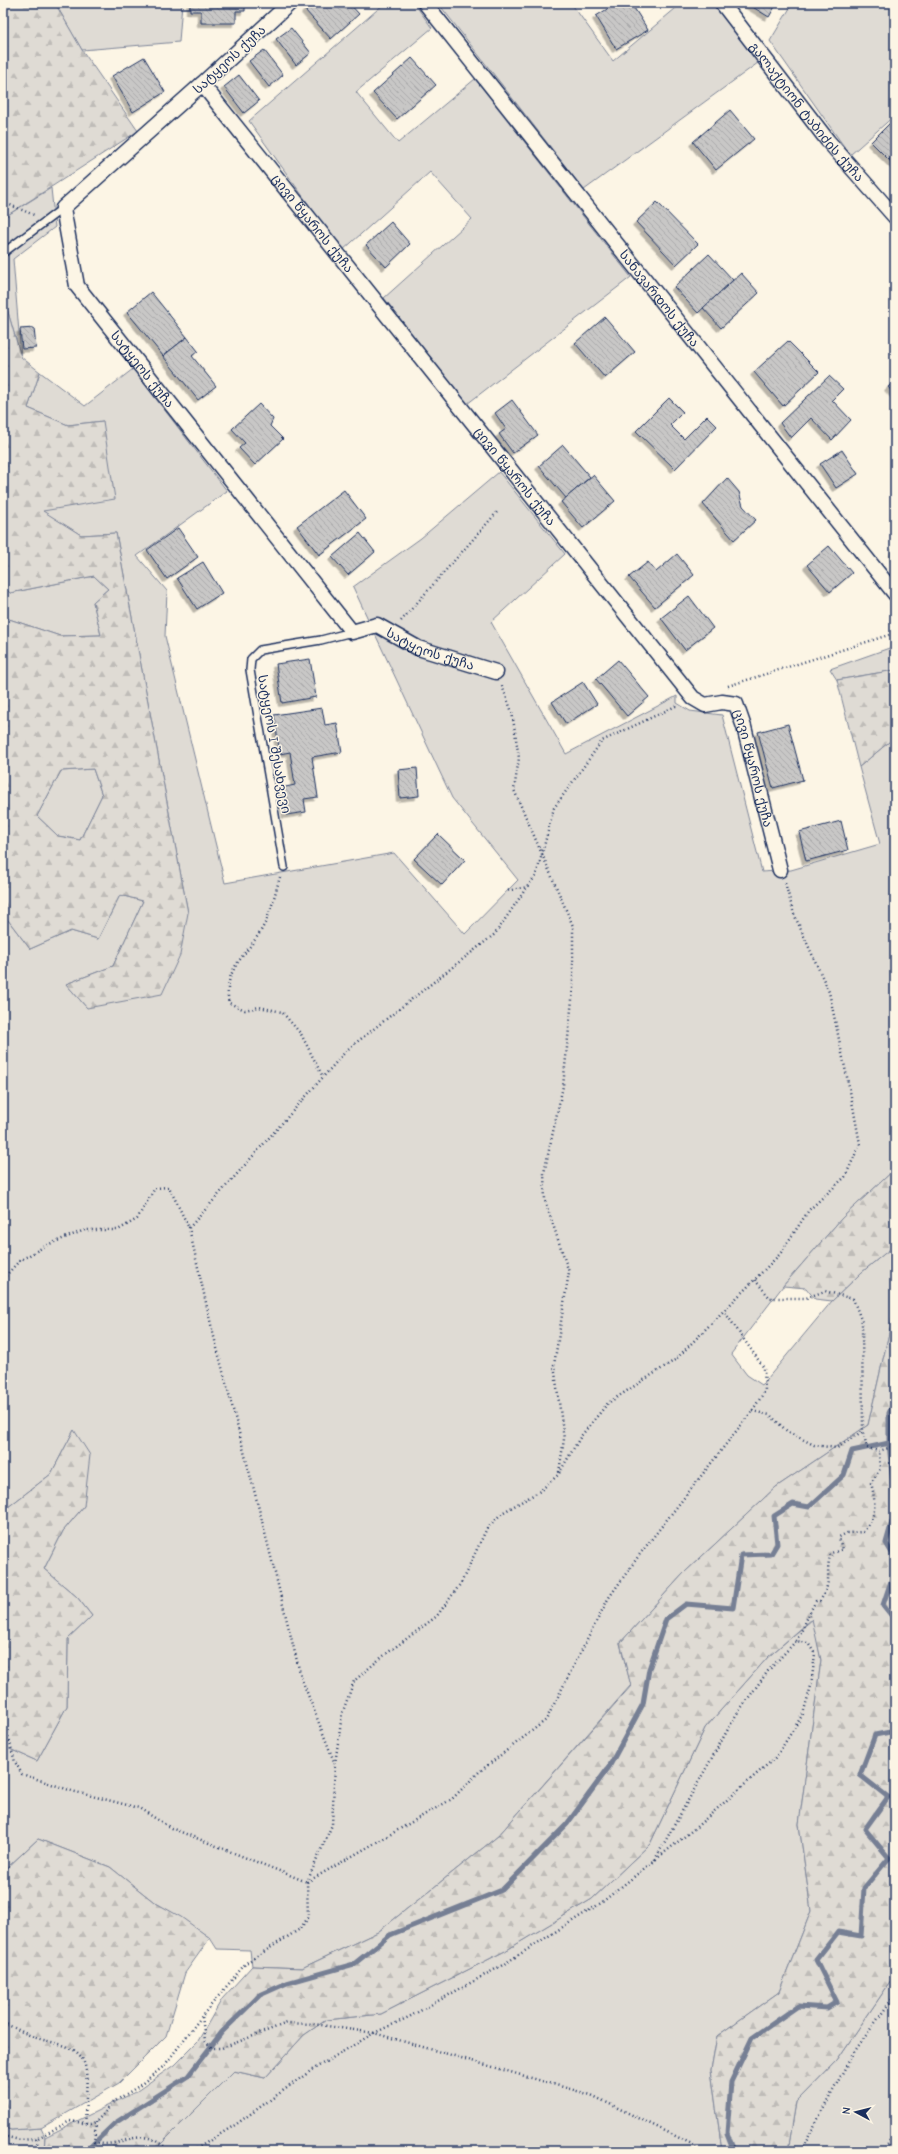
<svg xmlns="http://www.w3.org/2000/svg" width="898" height="2154" viewBox="0 0 898 2154" font-family="'Comic Neue','Noto Sans Georgian',sans-serif">
<style>
.green{fill:#dfdbd4;stroke:#7d8599}
.forest{fill:url(#forest-firs);stroke:#7d8599;fill-rule:evenodd}
.lines{fill:none;stroke-linecap:round;stroke-linejoin:round}
.stream{stroke:#767f94;stroke-width:5}
.building{fill:url(#building-back-hatch);stroke:#1b2f5e;filter:url(#shadow)}
.lane-casing{stroke:#1b2f5e;stroke-width:10}
.street-casing{stroke:#1b2f5e;stroke-width:17}
.path{stroke:#1b2f5e;stroke-width:2.5;stroke-dasharray:1 3;stroke-linecap:butt}
.lane{stroke:#fcf5e5;stroke-width:7}
.street{stroke:#fcf5e5;stroke-width:14}
.labels{text-anchor:middle;stroke-width:3;stroke-linejoin:round;paint-order:stroke}
.street-label{font-size:13px;fill:#1b2f5e;stroke:#fcf5e5}
</style>
<defs>
<pattern id="forest-firs" width="22" height="20" patternUnits="userSpaceOnUse"><rect width="22" height="20" fill="#dfdbd4"/><path d="M5 1l3.5 6h-7zM16 11l3.5 6h-7z" fill="#bfbcb8"/></pattern>
<pattern id="building-back-hatch" width="6" height="6" patternUnits="userSpaceOnUse"><rect width="6" height="6" fill="#c8c7c6"/><path d="M-1 5l2 2M0 0l6 6M5-1l2 2" fill="none" stroke="#ababac"/></pattern>
<filter id="shadow"><feDropShadow dx="-3.5" dy="3.5" stdDeviation="0" flood-color="#0004"/></filter>
</defs>
<rect width="100%" height="100%" fill="#fcf5e5"/>
<filter id="ink" filterUnits="userSpaceOnUse"><feTurbulence type="fractalNoise" baseFrequency=".025" numOctaves="2"/><feDisplacementMap in="SourceGraphic" scale="8" xChannelSelector="R" yChannelSelector="G"/><feConvolveMatrix kernelMatrix="1 2 1 2 8 2 1 2 1" color-interpolation-filters="sRGB"/></filter>
<g filter="url(#ink)">
<g class="green">
<polygon points="55,3 182,3 179,42 82,50"/>
<polygon points="385,3 414,3 432,28 356,92 398,143 475,79 631,277 467,404 384,298 472,219 430,172 342,251 249,121"/>
<polygon points="438,3 571,3 613,61 682,3 712,3 762,60 584,190"/>
<polygon points="793,3 895,3 895,115 850,155 770,41"/>
<polygon points="51,188 55,227 13,259 21,357 3,295 3,218"/>
<polygon points="133,369 227,491 137,556 167,591 165,636 225,883 394,853 465,934 518,880 452,798 353,587 421,538 499,472 565,554 491,622 566,754 677,696 677,703 690,711 722,715 762,872 791,870 880,844 859,767 895,737 895,1169 842,1218 783,1286 731,1354 747,1375 762,1385 832,1301 862,1272 895,1245 895,1307 868,1425 776,1487 684,1573 620,1643 631,1685 498,1836 378,1932 302,1968 252,1966 250,1950 217,1949 210,1938 181,1918 154,1902 110,1867 38,1839 6,1869 3,1866 3,1746 37,1761 67,1706 68,1639 92,1616 77,1597 44,1569 63,1531 84,1506 74,1430 51,1474 3,1511 3,917 8,920 30,949 71,931 98,939 120,895 143,901 113,966 66,984 87,1008 188,913 116,533 81,535 42,511 103,421 68,425 28,408 40,372 85,406"/>
<polygon points="94,576 108,589 93,602 101,635 60,636 3,617 3,586 10,593"/>
<polygon points="895,646 895,670 837,680 830,669"/>
<polygon points="93,769 102,795 80,840 58,836 37,816 61,771"/>
<polygon points="813,1619 821,1660 799,1824 811,1911 779,1992 717,2036 711,2070 722,2151 154,2151 234,2071 265,2078 304,2035 326,2020 381,2014 505,1951 592,1899 650,1844 705,1728 768,1657"/>
<polygon points="895,1975 895,2151 788,2151 796,2102 837,2060"/>
<polygon points="3,2127 11,2130 41,2128 45,2137 44,2151 3,2151"/>
</g>
<g class="forest">
<polygon points="3,3 55,3 82,50 138,131 3,218"/>
<path d="M3,295L21,357L40,372L28,408L68,425L103,421L115,499L43,511L81,535L116,533L188,913L180,955L162,994L87,1008L66,984L113,966L143,901L120,895L98,939L71,931L30,949L8,920L3,917V617L60,636L101,635L93,602L108,589L94,576L10,593L3,586ZM93,769L102,795L80,840L58,836L37,816L61,771Z"/>
<polygon points="895,670 895,737 859,767 837,680"/>
<polygon points="895,1169 895,1245 862,1272 832,1301 815,1299 806,1288 783,1286 842,1218"/>
<polygon points="895,1307 895,1975 837,2060 796,2102 788,2151 722,2151 711,2070 717,2036 779,1992 811,1911 799,1824 821,1660 812,1619 768,1657 705,1728 650,1844 592,1899 505,1951 381,2014 326,2020 304,2035 265,2078 234,2071 154,2151 44,2151 45,2137 137,2091 174,2065 198,2041 222,1999 252,1966 302,1968 378,1932 498,1836 631,1686 620,1643 684,1573 776,1487 868,1425"/>
<polygon points="74,1430 90,1455 84,1506 63,1531 44,1569 77,1597 92,1616 68,1639 67,1706 37,1761 3,1746 3,1511 51,1474"/>
<polygon points="38,1839 110,1867 154,1902 181,1917 210,1938 185,1973 166,2036 119,2083 41,2128 11,2130 3,2127 3,1866 6,1869"/>
</g>
<g class="lines">
<g class="stream">
<polyline points="889,1443 895,1505"/>
<polyline points="895,1511 886,1543 895,1558"/>
<polyline points="895,1569 883,1605 895,1620"/>
<polyline points="86,2151 115,2123 188,2076 222,2032 260,1995 287,1983 354,1964 390,1935 502,1890 567,1824 609,1767 643,1704 649,1669 666,1619 686,1604 733,1608 741,1555 771,1554 777,1544 774,1516 793,1504 809,1507 844,1475 852,1451 889,1443 889,1413 895,1400"/>
<polyline points="734,2151 727,2133 731,2082 752,2038 798,2006 827,2008 837,2002 816,1960 838,1932 861,1936 864,1888 889,1858 865,1829 888,1797 860,1775 875,1735 895,1731"/>
</g>
</g>
<g class="building">
<polygon points="190,3 245,3 245,11 236,11 236,23 201,23 201,11 190,11"/>
<polygon points="313,3 349,3 359,14 331,39 305,10"/>
<polygon points="617,3 631,3 648,30 616,49 596,16"/>
<polygon points="746,3 777,3 769,17"/>
<polygon points="291,28 311,53 296,65 276,39"/>
<polygon points="264,50 283,75 269,87 249,61"/>
<polygon points="144,57 165,92 133,112 112,76"/>
<polygon points="412,58 436,85 397,119 373,93"/>
<polygon points="239,75 259,101 244,113 224,87"/>
<polygon points="730,110 754,139 716,170 693,142"/>
<polygon points="895,118 895,153 889,160 871,142"/>
<polygon points="895,153 895,166 889,160"/>
<polygon points="657,202 698,244 676,265 636,222"/>
<polygon points="391,222 410,244 386,267 366,245"/>
<polygon points="709,254 733,280 698,313 674,287"/>
<polygon points="741,273 759,293 721,328 703,308"/>
<polygon points="151,292 187,337 163,356 127,312"/>
<polygon points="605,317 635,352 605,378 575,343"/>
<polygon points="34,328 36,348 22,349 20,329"/>
<polygon points="187,337 198,351 192,356 216,386 198,400 163,356"/>
<polygon points="788,341 819,372 783,406 754,372"/>
<polygon points="829,376 843,389 832,400 851,420 832,440 811,418 791,438 780,423"/>
<polygon points="895,381 895,395 888,387"/>
<polygon points="669,398 683,412 670,425 684,439 707,416 717,426 675,469 636,431"/>
<polygon points="512,400 538,435 513,453 499,434 506,429 495,413"/>
<polygon points="259,404 273,419 270,426 283,439 255,465 239,448 245,443 232,429"/>
<polygon points="563,445 590,477 566,498 539,466"/>
<polygon points="842,450 858,474 836,488 820,464"/>
<polygon points="593,475 615,501 583,528 561,502"/>
<polygon points="727,478 739,492 743,506 756,520 734,540 703,504"/>
<polygon points="344,490 366,519 319,555 297,526"/>
<polygon points="178,528 198,557 167,579 147,550"/>
<polygon points="360,533 375,552 348,575 332,557"/>
<polygon points="829,546 852,573 830,592 807,565"/>
<polygon points="895,546 895,562 893,552"/>
<polygon points="677,554 694,575 655,607 629,577 648,562 656,572"/>
<polygon points="203,562 222,593 197,609 177,578"/>
<polygon points="689,596 713,628 685,650 661,618"/>
<polygon points="310,659 316,697 282,703 276,664"/>
<polygon points="618,660 649,697 627,716 596,679"/>
<polygon points="583,682 597,704 566,724 552,702"/>
<polygon points="322,708 325,725 337,723 342,752 312,757 318,797 304,799 306,812 286,815 281,788 295,785 290,752 280,754 274,715"/>
<polygon points="788,724 803,780 773,788 758,732"/>
<polygon points="417,768 419,796 400,798 398,770"/>
<polygon points="841,821 848,850 806,861 799,832"/>
<polygon points="438,834 465,860 442,885 414,859"/>
</g>
<g class="lines">
<g class="lane-casing">
<g id="lane">
<polyline points="3,253 63,208"/>
<polyline points="284,867 250,670 251,659 260,650 321,640 352,632"/>
</g>
</g>
<g class="street-casing">
<g id="street">
<path id="s1" d="M290,3L202,84L63,208L77,286L352,632L377,625L418,648L496,672"/>
<path id="s2" d="M425,3L895,594"/>
<path id="s3" d="M722,3L828,141L895,217"/>
<path id="s4" d="M202,84L693,698L705,705L722,702L736,704L744,727L780,870"/>
</g>
</g>
<g class="path">
<polyline points="3,202 34,215"/>
<polyline points="401,621 498,511"/>
<polyline points="502,686 512,712 519,758 514,790 542,854 536,876 527,887 506,891"/>
<polyline points="728,686 895,633"/>
<path d="M280,877C275,893 271,913 263,927C249,954 222,968 229,1003L245,1010L259,1007L282,1012L301,1034L323,1077"/>
<polyline points="3,1279 19,1261 47,1245 85,1230 118,1230 137,1219 155,1188 169,1187 189,1228"/>
<polyline points="755,1280 770,1298 806,1298 825,1291 853,1299 862,1322 863,1431 867,1448 879,1451 895,1446"/>
<polyline points="752,1411 770,1415 788,1432 814,1445 837,1448 863,1431"/>
<polyline points="559,1472 564,1439 554,1365 569,1272 545,1201 544,1173 563,1086 573,990 573,926 542,854 554,808 602,741 678,705"/>
<path d="M796,1641C804,1628 808,1614 816,1601H820C834,1579 824,1574 831,1553L842,1550L839,1537L847,1533L863,1532C877,1517 876,1502 871,1483L880,1469L879,1451"/>
<polyline points="3,1717 15,1762 22,1774 72,1791 139,1808 171,1828 307,1882"/>
<polyline points="335,1764 301,1677 260,1513 212,1329 189,1228 348,1049 495,934 527,887"/>
<polyline points="307,1882 452,1799 479,1772 546,1720 608,1599 640,1554 752,1411 765,1391 764,1368 724,1311"/>
<path d="M3,2023C14,2027 23,2033 34,2037C55,2045 83,2043 86,2071C88,2088 84,2106 86,2123"/>
<path d="M96,2122L94,2142C113,2149 130,2134 149,2138C156,2140 165,2147 171,2151"/>
<polyline points="3,2136 20,2140 36,2139 70,2121 90,2124 96,2122 115,2101 139,2086 164,2066 202,2016"/>
<polyline points="36,2139 40,2151"/>
<polyline points="193,2151 235,2125 312,2070 374,2033 409,2017 501,1966 601,1903 694,1829 776,1757 803,1714 811,1686 815,1654 808,1643 796,1641 768,1671 736,1715 653,1863"/>
<polyline points="698,2151 696,2146 591,2095 374,2033 314,2024 287,2023 222,2048 212,2048 205,2041 202,2016 246,1963 300,1929 308,1918 307,1882 332,1825 335,1764 342,1714 354,1681 382,1657 437,1616 461,1583 487,1528 502,1513 540,1491 558,1475 581,1436 608,1403 675,1360 780,1254 809,1210 845,1177 860,1144 851,1096 829,992 794,914 785,883"/>
<polyline points="801,2151 852,2055 895,1995"/>
<polyline points="884,2151 895,2129"/>
</g>
<use href="#lane" class="lane"/>
<use href="#street" class="street"/>
</g>
</g>
<g class="labels">
<g class="street-label">
<text transform="translate(229 59) rotate(-43)" y="5">სატყეოს ქუჩა</text>
<text dy="5" stroke="none"><textPath href="#s3" startOffset="138">გალაქტიონ ტაბიძის ქუჩა</textPath></text>
<text dy="5" stroke="none"><textPath href="#s4" startOffset="178">ცივი წყაროს ქუჩა</textPath></text>
<text dy="5" stroke="none"><textPath href="#s2" startOffset="377">სანავარდოს ქუჩა</textPath></text>
<text dy="5" stroke="none"><textPath href="#s1" startOffset="491">სატყეოს ქუჩა</textPath></text>
<text dy="5" stroke="none"><textPath href="#s4" startOffset="502">ცივი წყაროს ქუჩა</textPath></text>
<text dy="5" stroke="none"><textPath href="#s1" startOffset="912">სატყეოს ქუჩა</textPath></text>
<text transform="translate(275 744) rotate(80)" y="5">სატყეოს I შესახვევი</text>
<text dy="5" stroke="none"><textPath href="#s4" startOffset="898">ცივი წყაროს ქუჩა</textPath></text>
</g>
</g>
<rect width="898" height="2154" fill="none" stroke="#fcf5e5" stroke-width="16"/>
<rect x="8" y="8" width="882" height="2138" fill="none" stroke="#1b2f5e" stroke-width="1.5" filter="url(#ink)"/>
<g transform="translate(856 2112) rotate(277)" stroke="#fcf5e5" stroke-width="3" paint-order="stroke">
<path d="M0-3L7 15L0 10L-7 15Z" fill="#1b2f5e"/>
<text y="-6" font-size="11" font-weight="bold" text-anchor="middle" fill="#1b2f5e">N</text>
</g>
</svg>
